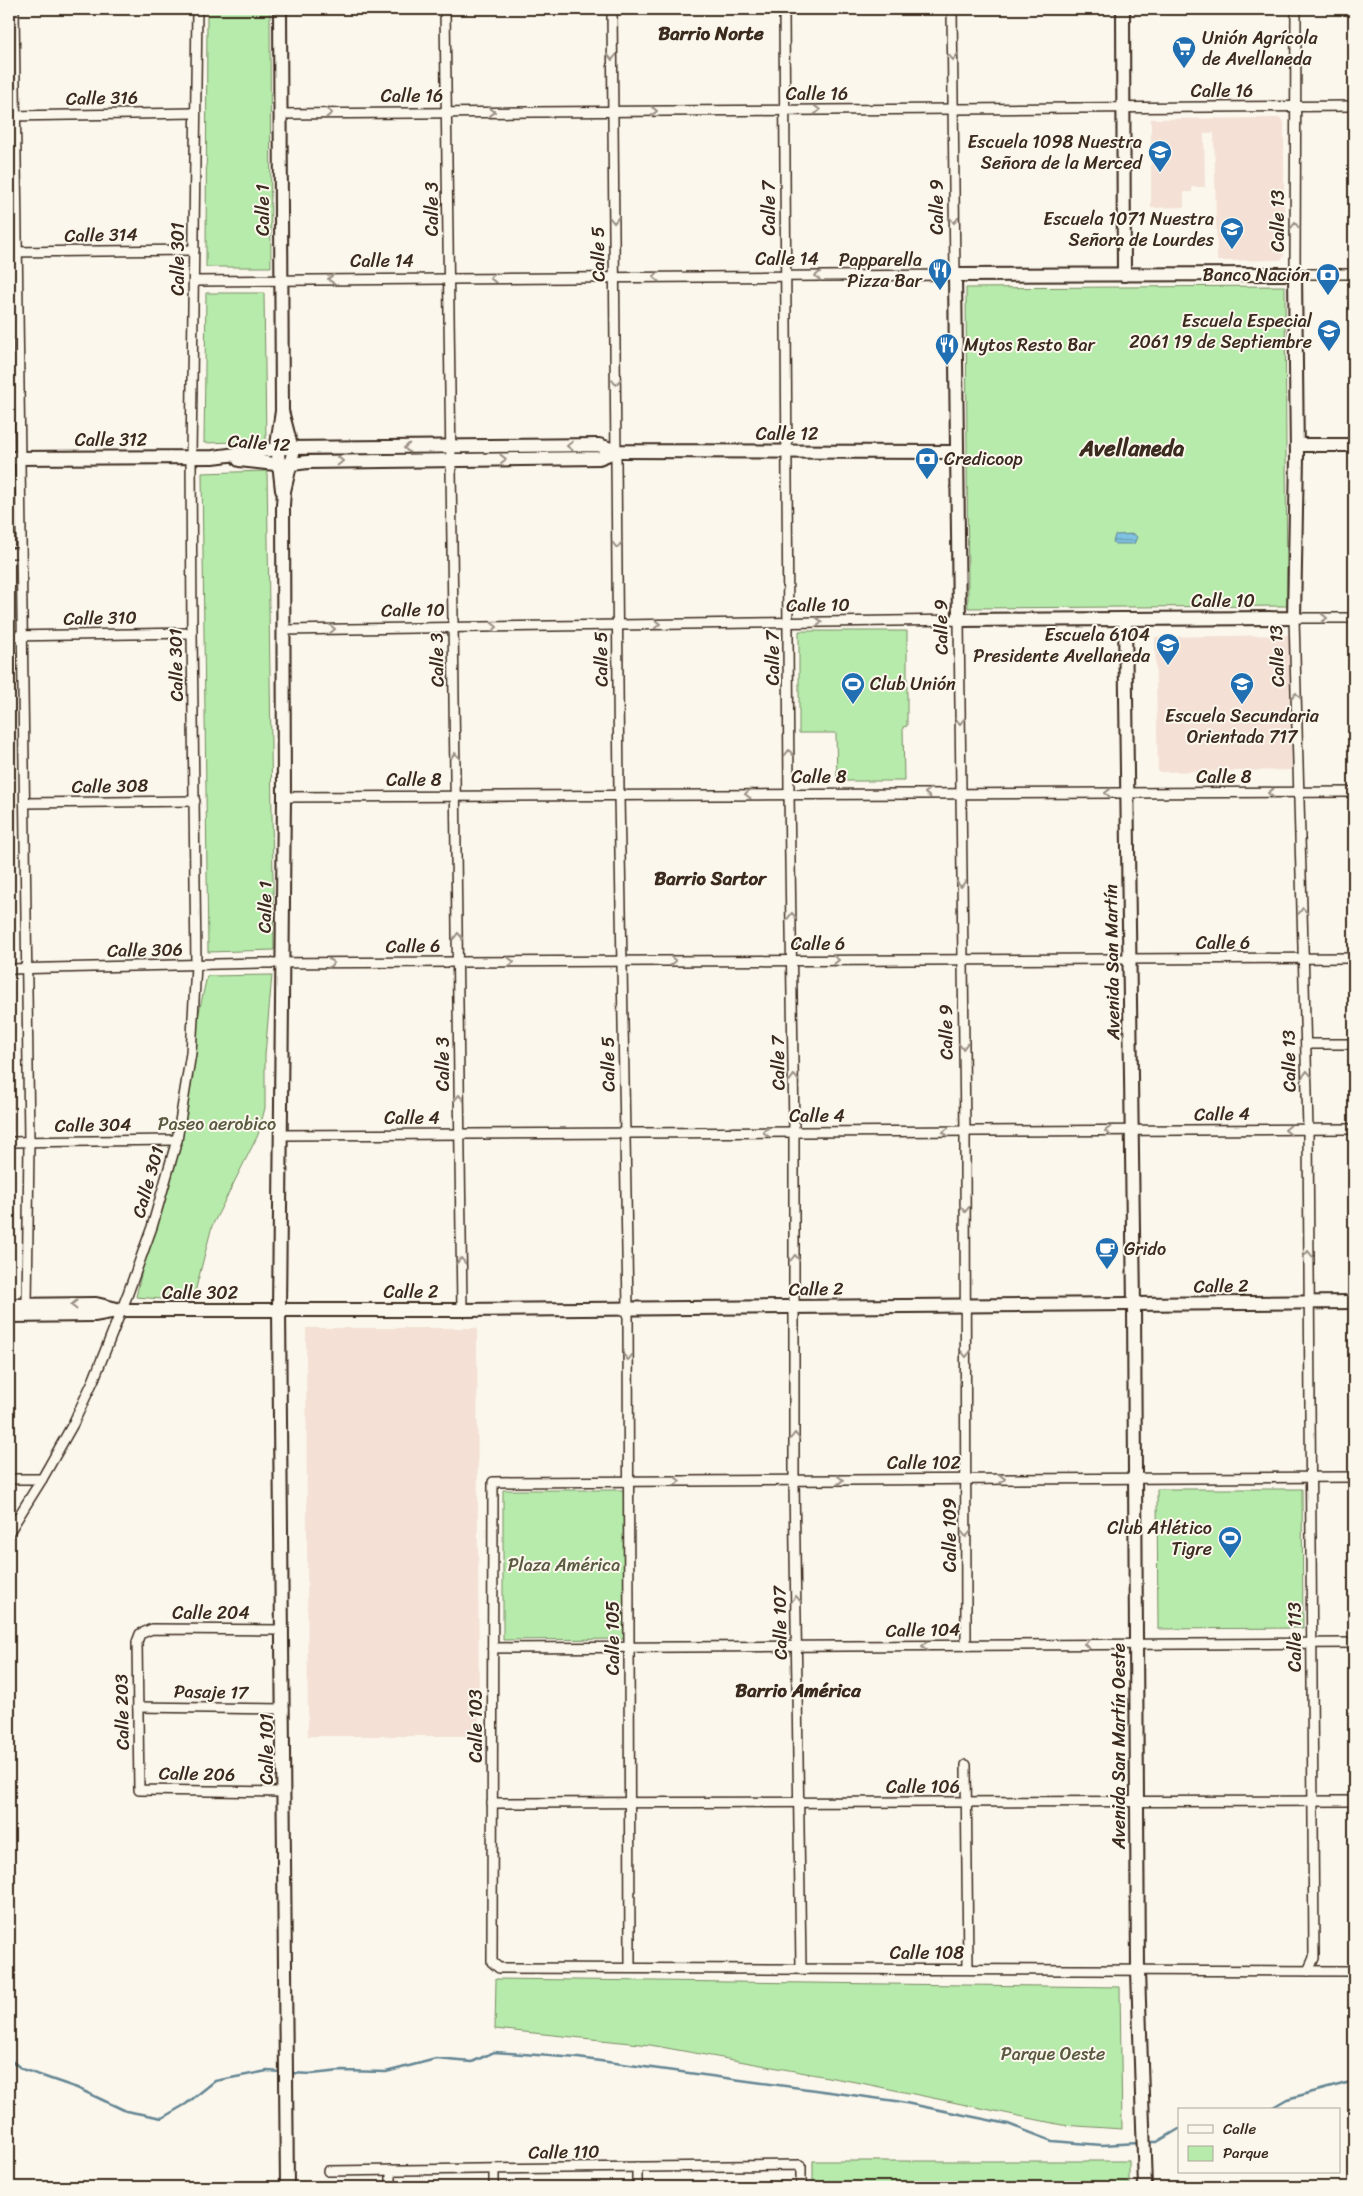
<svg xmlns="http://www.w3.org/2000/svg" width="1363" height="2196" viewBox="0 0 1363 2196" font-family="Sriracha,sans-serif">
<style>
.built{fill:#f4e0d5}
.green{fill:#b7ebab;stroke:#798a64}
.water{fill:url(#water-rules);stroke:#648593}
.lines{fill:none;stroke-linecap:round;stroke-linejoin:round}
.stream{stroke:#648593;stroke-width:2.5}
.street-casing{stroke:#3b2a1e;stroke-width:12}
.secondary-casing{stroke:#3b2a1e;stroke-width:16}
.street{stroke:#fbf7ec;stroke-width:9}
.secondary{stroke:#fbf7ec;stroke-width:12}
.oneway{stroke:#9b9085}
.labels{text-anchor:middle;stroke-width:4;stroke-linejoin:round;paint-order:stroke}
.poi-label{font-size:18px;fill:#3b2a1e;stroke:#fbf7ec;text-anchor:end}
.street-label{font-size:18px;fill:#3b2a1e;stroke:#fbf7ec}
.park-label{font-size:18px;fill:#5a5a41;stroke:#fbf7ec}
.neighbourhood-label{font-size:19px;font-weight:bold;fill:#3b2a1e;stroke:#fbf7ec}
.district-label{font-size:22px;font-weight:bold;fill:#3b2a1e;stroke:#fbf7ec}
</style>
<defs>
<pattern id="water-rules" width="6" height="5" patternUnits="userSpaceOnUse" patternTransform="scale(1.25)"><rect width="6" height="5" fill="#80c2e1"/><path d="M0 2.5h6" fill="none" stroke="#6a9eb6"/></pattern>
</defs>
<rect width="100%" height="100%" fill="#fbf7ec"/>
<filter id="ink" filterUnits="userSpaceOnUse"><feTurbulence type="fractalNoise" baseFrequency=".02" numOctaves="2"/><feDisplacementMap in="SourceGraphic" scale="10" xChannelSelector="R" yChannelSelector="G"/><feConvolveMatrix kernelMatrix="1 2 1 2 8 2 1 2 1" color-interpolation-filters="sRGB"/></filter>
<g filter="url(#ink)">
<g class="built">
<polygon points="1280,118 1284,122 1284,256 1281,260 1217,261 1214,133 1204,134 1205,187 1192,187 1192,192 1184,192 1184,207 1151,208 1151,119"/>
<polygon points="1289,635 1292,770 1158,772 1155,637"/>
<polygon points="9,1043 14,1043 15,1132 9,1132"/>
<polygon points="306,1328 477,1328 479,1736 308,1736"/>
</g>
<g class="green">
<polygon points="207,9 270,9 271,267 206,267"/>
<polygon points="1285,286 1287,606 968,608 966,288"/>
<polygon points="206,293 264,293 266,441 204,443"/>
<polygon points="267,471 274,950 208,952 202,473"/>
<polygon points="799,631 907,631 907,726 903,727 904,781 837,781 836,733 799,733"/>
<polygon points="272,975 265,1055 265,1108 258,1135 212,1226 194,1296 188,1301 136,1297 207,976"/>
<polygon points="1157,1489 1302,1489 1303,1628 1158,1629"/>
<polygon points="503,1490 625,1490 626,1639 503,1640"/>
<polygon points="496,1979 1120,1987 1122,2129 1062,2125 861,2083 650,2045 495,2029"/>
<rect x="813" y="2161" width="316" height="26"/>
</g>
<polygon class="water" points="1134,534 1137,537 1134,544 1115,544 1113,542 1115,535"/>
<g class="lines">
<g class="stream">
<polyline points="9,2059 22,2069 77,2088 126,2111 162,2118 186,2104 215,2081 267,2071 282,2072"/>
<polyline points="290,2073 312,2074 340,2071 386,2072 436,2059 472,2062 494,2052 578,2058 896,2101 1008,2124 1052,2141 1102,2145 1139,2143"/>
<polyline points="1268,2110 1287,2099 1354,2081"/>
<polyline points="1147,2142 1157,2142 1179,2129"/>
</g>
<g class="street-casing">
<g id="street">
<polyline points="14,9 29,1142 27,1308"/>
<polyline points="445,9 462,1310"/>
<polyline points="612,9 619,795 628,1308 630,1968"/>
<polyline points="784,9 789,793 794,1132 794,1480 801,1968"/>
<polyline points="1296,9 1295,274 1354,274"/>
<polyline points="280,114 1354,106"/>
<polyline points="9,116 195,113"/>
<polyline points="9,252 194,250"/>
<polyline points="194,281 955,275 952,9"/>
<polyline points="9,553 20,553"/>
<polyline points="283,630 959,620 965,1132 966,1645"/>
<polyline points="9,636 192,633"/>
<polyline points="284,797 1354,792"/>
<polyline points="25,803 195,801"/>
<polyline points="9,969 260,963 459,962 1354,958"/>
<polyline points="1306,1044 1354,1044"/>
<polyline points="280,1135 1354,1129"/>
<polyline points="9,1142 177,1140"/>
<polyline points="1354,1477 493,1482 492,1962 499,1968 1354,1971"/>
<polyline points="9,1479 42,1479"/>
<polyline points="9,1532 42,1479 73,1424 94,1379 127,1296 152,1227 177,1140 191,1053 196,965 192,633 191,457 197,9"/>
<polyline points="283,1630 152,1629 140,1634 137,1642 139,1790 284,1792"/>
<polyline points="493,1648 1354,1643"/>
<polyline points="138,1707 284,1709"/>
<polyline points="966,1765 968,1969"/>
<polyline points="492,1803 1354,1801"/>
<polyline points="1308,1971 1314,1958 1308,1129 1294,618 1354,618"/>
<polyline points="637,2167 637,2187"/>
<polyline points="494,2169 494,2187"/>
<polyline points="391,2170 391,2187"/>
<polyline points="328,2171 801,2165 801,2187"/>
</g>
</g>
<g class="secondary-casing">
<g id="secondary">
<polyline points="280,9 282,411 277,445 282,490"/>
<polyline points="1123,9 1124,275"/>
<polygon points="1295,274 1297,457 1294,618 959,620 955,275"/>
<polyline points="282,411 293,453 284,491 283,505 284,797 279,1311 287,2187"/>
<polyline points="1297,445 1354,445"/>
<polyline points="9,458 213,457 285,448 599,445 617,451 957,452"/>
<polyline points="239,460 284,465 308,462 599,458 617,451"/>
<polyline points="1125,619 1134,1306 1138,1971 1145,2187"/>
<polyline points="9,1305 96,1304 117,1309"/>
<polyline points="9,1316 94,1315 122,1310 462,1310 1354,1302"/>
</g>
</g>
<use href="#street" class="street"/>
<use href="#secondary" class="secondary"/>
</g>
<defs><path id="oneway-chevron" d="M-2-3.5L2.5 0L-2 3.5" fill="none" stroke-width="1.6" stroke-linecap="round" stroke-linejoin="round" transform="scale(1.25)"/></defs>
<g class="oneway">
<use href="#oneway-chevron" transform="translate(612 57) rotate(90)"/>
<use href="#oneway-chevron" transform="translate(953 57) rotate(89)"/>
<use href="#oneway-chevron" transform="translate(817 110)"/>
<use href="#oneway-chevron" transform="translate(654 111)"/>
<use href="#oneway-chevron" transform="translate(492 112)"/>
<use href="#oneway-chevron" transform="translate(329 113)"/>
<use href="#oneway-chevron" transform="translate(614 220) rotate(89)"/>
<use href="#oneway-chevron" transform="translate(954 220) rotate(90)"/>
<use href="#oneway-chevron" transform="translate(1295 226) rotate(-90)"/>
<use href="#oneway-chevron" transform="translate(818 276) rotate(180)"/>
<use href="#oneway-chevron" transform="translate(656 277) rotate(180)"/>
<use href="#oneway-chevron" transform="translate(493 278) rotate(180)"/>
<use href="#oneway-chevron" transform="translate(331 279) rotate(180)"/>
<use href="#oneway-chevron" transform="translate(616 382) rotate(89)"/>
<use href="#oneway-chevron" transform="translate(570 446) rotate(179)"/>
<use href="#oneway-chevron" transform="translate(407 448) rotate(179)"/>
<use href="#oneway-chevron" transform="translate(503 459) rotate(-1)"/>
<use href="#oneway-chevron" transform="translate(340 461) rotate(-1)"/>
<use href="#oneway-chevron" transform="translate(617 545) rotate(90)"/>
<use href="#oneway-chevron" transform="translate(1324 618)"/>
<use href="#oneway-chevron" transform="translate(819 622) rotate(-1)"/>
<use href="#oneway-chevron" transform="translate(657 624) rotate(-1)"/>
<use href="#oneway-chevron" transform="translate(494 627) rotate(-1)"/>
<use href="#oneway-chevron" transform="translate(332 629) rotate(-1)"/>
<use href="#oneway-chevron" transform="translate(1296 696) rotate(-92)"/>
<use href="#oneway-chevron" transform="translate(960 721) rotate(90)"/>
<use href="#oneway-chevron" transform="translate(789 753) rotate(-90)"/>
<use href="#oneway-chevron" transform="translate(455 756) rotate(-91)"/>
<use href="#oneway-chevron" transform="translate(928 793) rotate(180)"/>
<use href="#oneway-chevron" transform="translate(1108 793) rotate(-180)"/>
<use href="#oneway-chevron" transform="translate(1271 793) rotate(180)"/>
<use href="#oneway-chevron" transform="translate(748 794) rotate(179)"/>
<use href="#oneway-chevron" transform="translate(961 884) rotate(89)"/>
<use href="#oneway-chevron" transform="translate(1303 911) rotate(-92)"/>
<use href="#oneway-chevron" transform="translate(792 916) rotate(-91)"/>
<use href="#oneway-chevron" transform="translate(458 936) rotate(-91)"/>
<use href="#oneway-chevron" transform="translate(836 960)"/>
<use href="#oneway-chevron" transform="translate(673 961)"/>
<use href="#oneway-chevron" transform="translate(511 962)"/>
<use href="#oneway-chevron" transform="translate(331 963) rotate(-1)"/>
<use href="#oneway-chevron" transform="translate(963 1046) rotate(89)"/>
<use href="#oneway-chevron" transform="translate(1307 1074) rotate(-91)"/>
<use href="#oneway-chevron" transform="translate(794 1078) rotate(-91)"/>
<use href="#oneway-chevron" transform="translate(459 1098) rotate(-90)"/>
<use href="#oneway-chevron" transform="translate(1288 1130) rotate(179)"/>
<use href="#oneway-chevron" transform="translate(1108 1131) rotate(180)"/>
<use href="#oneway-chevron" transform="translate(766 1132) rotate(180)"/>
<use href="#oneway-chevron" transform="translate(946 1132) rotate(-180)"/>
<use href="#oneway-chevron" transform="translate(965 1209) rotate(90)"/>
<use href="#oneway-chevron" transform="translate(1308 1254) rotate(-90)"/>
<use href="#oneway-chevron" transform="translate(795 1258) rotate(-90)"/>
<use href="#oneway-chevron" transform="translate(461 1261) rotate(-91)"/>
<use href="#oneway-chevron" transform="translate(74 1305) rotate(180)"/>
<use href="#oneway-chevron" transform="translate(966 1354) rotate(90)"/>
<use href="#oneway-chevron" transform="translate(628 1357) rotate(90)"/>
<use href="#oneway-chevron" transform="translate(795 1436) rotate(-90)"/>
<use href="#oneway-chevron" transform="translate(1002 1479)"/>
<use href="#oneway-chevron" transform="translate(840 1480)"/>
<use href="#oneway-chevron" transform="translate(677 1481)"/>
<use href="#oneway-chevron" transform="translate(966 1534) rotate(90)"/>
<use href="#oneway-chevron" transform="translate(796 1599) rotate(-91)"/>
<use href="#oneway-chevron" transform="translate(1087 1644) rotate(179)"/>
<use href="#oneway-chevron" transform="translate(925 1646) rotate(179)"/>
</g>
</g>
<defs>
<g id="supermarket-pin" transform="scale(1.25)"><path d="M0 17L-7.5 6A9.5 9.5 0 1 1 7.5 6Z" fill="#1f6fb2" stroke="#fbf7ec"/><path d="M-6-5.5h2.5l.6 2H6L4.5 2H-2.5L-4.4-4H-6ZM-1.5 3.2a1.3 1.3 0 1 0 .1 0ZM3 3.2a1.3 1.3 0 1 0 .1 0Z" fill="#fff"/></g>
<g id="school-pin" transform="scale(1.25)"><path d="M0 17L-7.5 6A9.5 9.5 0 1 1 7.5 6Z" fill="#1f6fb2" stroke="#fbf7ec"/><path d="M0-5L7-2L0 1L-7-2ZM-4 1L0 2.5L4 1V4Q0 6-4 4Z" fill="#fff"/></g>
<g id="restaurant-pin" transform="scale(1.25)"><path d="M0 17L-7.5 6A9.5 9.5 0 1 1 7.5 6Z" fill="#1f6fb2" stroke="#fbf7ec"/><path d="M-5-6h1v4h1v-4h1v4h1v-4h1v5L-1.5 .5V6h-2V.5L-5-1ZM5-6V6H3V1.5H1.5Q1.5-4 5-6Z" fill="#fff"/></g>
<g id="bank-pin" transform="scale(1.25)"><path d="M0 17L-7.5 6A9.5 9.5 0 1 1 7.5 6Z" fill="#1f6fb2" stroke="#fbf7ec"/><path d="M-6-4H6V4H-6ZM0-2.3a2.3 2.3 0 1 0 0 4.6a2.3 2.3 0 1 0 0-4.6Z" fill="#fff"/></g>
<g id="stadium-pin" transform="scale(1.25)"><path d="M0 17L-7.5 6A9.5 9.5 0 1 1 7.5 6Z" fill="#1f6fb2" stroke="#fbf7ec"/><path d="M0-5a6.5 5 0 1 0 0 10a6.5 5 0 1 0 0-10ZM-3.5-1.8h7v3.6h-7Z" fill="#fff"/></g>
<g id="cafe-pin" transform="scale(1.25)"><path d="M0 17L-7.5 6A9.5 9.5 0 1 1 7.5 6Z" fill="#1f6fb2" stroke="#fbf7ec"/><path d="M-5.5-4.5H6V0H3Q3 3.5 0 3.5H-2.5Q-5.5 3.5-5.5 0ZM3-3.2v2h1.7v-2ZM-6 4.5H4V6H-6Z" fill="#fff"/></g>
</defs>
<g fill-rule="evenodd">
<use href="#supermarket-pin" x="1184" y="48"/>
<use href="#school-pin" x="1160" y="152"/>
<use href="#school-pin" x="1232" y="229"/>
<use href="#restaurant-pin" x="940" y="270"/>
<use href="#bank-pin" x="1328" y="275"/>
<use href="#school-pin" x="1329" y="331"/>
<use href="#restaurant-pin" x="947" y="345"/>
<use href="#bank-pin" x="927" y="459"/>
<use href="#school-pin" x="1168" y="645"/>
<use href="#stadium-pin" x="853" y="684"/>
<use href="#school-pin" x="1242" y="684"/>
<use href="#cafe-pin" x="1107" y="1249"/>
<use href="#stadium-pin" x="1230" y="1538"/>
</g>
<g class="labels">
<g class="poi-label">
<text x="1202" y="44" text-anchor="start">Unión Agrícola<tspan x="1202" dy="21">de Avellaneda</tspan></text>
<text x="1142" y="148">Escuela 1098 Nuestra<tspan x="1142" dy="21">Señora de la Merced</tspan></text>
<text x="1214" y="225">Escuela 1071 Nuestra<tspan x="1214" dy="21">Señora de Lourdes</tspan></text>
<text x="922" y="266">Papparella<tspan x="922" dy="21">Pizza Bar</tspan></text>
<text x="1310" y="281">Banco Nación</text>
<text x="1312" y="327">Escuela Especial<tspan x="1312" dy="21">2061 19 de Septiembre</tspan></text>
<text x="964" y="351" text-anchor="start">Mytos Resto Bar</text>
<text x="944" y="465" text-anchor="start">Credicoop</text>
<text x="1150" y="641">Escuela 6104<tspan x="1150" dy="21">Presidente Avellaneda</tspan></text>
<text x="870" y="690" text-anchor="start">Club Unión</text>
<text x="1242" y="722" text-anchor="middle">Escuela Secundaria<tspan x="1242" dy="21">Orientada 717</tspan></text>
<text x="1124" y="1255" text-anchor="start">Grido</text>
<text x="1212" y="1534">Club Atlético<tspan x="1212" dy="21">Tigre</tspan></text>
</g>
<g class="street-label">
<text x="1222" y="97">Calle 16</text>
<text x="817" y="100">Calle 16</text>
<text x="412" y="102">Calle 16</text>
<text transform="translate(102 98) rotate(-1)" y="6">Calle 316</text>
<text transform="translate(937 207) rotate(-90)" y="6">Calle 9</text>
<text transform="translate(769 208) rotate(-90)" y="6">Calle 7</text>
<text transform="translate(432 209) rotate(-90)" y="6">Calle 3</text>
<text transform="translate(263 210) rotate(-90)" y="6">Calle 1</text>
<text transform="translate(1278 221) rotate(-90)" y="6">Calle 13</text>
<text transform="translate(101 235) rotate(-1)" y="6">Calle 314</text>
<text transform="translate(598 254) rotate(-91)" y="6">Calle 5</text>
<text transform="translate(178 259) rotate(-90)" y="6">Calle 301</text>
<text x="787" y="265">Calle 14</text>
<text x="382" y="267">Calle 14</text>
<text x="787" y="440">Calle 12</text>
<text x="111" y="446">Calle 312</text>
<text transform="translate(259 443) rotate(4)" y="6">Calle 12</text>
<text x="1223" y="607">Calle 10</text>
<text transform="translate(818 605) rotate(-1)" y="6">Calle 10</text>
<text transform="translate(413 610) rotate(-1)" y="6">Calle 10</text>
<text transform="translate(100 618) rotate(-1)" y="6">Calle 310</text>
<text transform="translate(941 627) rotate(-91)" y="6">Calle 9</text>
<text transform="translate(1277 656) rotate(-92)" y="6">Calle 13</text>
<text transform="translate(773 658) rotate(-90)" y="6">Calle 7</text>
<text transform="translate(601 659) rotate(-91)" y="6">Calle 5</text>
<text transform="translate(437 660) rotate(-91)" y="6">Calle 3</text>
<text transform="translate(176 665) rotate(-91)" y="6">Calle 301</text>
<text x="819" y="783">Calle 8</text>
<text x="1224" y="783">Calle 8</text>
<text x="414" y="786">Calle 8</text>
<text transform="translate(110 786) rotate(-1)" y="6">Calle 308</text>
<text transform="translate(265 907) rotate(-89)" y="6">Calle 1</text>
<text x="1223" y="949">Calle 6</text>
<text x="818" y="950">Calle 6</text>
<text transform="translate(413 946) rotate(-1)" y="6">Calle 6</text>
<text transform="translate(145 950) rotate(-1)" y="6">Calle 306</text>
<text transform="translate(1112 962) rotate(-91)" y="6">Avenida San Martín</text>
<text transform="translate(946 1032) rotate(-91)" y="6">Calle 9</text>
<text transform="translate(1289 1061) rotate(-91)" y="6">Calle 13</text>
<text transform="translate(778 1063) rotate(-91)" y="6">Calle 7</text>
<text transform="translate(443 1064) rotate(-90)" y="6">Calle 3</text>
<text transform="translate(608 1064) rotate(-91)" y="6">Calle 5</text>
<text transform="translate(1222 1114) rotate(-1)" y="6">Calle 4</text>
<text x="817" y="1122">Calle 4</text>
<text x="412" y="1124">Calle 4</text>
<text transform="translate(93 1125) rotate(-1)" y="6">Calle 304</text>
<text transform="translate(148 1182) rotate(-74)" y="6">Calle 301</text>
<text transform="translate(1221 1286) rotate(-1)" y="6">Calle 2</text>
<text transform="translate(816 1289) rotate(-1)" y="6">Calle 2</text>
<text x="411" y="1298">Calle 2</text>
<text x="200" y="1299">Calle 302</text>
<text x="924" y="1469">Calle 102</text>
<text transform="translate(950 1535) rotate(-90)" y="6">Calle 109</text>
<text x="211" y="1619">Calle 204</text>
<text transform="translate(780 1623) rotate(-91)" y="6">Calle 107</text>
<text transform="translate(923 1630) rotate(-1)" y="6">Calle 104</text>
<text transform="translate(1295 1637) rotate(-90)" y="6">Calle 113</text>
<text transform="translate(613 1638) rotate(-90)" y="6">Calle 105</text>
<text transform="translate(211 1692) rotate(1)" y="6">Pasaje 17</text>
<text transform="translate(122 1712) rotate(-91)" y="6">Calle 203</text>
<text transform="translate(476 1726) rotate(-90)" y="6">Calle 103</text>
<text transform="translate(1119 1746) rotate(-90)" y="6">Avenida San Martín Oeste</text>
<text transform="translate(267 1749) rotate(-90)" y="6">Calle 101</text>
<text transform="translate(197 1774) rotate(1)" y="6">Calle 206</text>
<text x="923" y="1793">Calle 106</text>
<text x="927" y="1959">Calle 108</text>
<text transform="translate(564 2152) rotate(-1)" y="6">Calle 110</text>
</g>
<g class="park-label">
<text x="217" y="1130">Paseo aerobico</text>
<text x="564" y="1571">Plaza América</text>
<text x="1053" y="2060">Parque Oeste</text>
</g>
<g class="neighbourhood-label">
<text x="711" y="40">Barrio Norte</text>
<text x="710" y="885">Barrio Sartor</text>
<text x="798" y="1697">Barrio América</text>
</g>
<g class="district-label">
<text x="1132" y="456">Avellaneda</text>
</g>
</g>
<rect width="1363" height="2196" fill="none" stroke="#fbf7ec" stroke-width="30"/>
<rect x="15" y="15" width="1333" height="2166" fill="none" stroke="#3b2a1e" stroke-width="2" filter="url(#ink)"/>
<rect x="1178" y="2108" width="162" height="65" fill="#fbf7ec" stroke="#aea59a"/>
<rect x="1188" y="2125" width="25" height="8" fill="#fbf7ec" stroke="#aea59a"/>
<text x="1223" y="2134" font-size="15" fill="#3b2a1e">Calle</text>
<rect x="1188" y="2146" width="25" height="15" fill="#b7ebab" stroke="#aea59a"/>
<text x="1223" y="2158" font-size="15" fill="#3b2a1e">Parque</text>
</svg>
